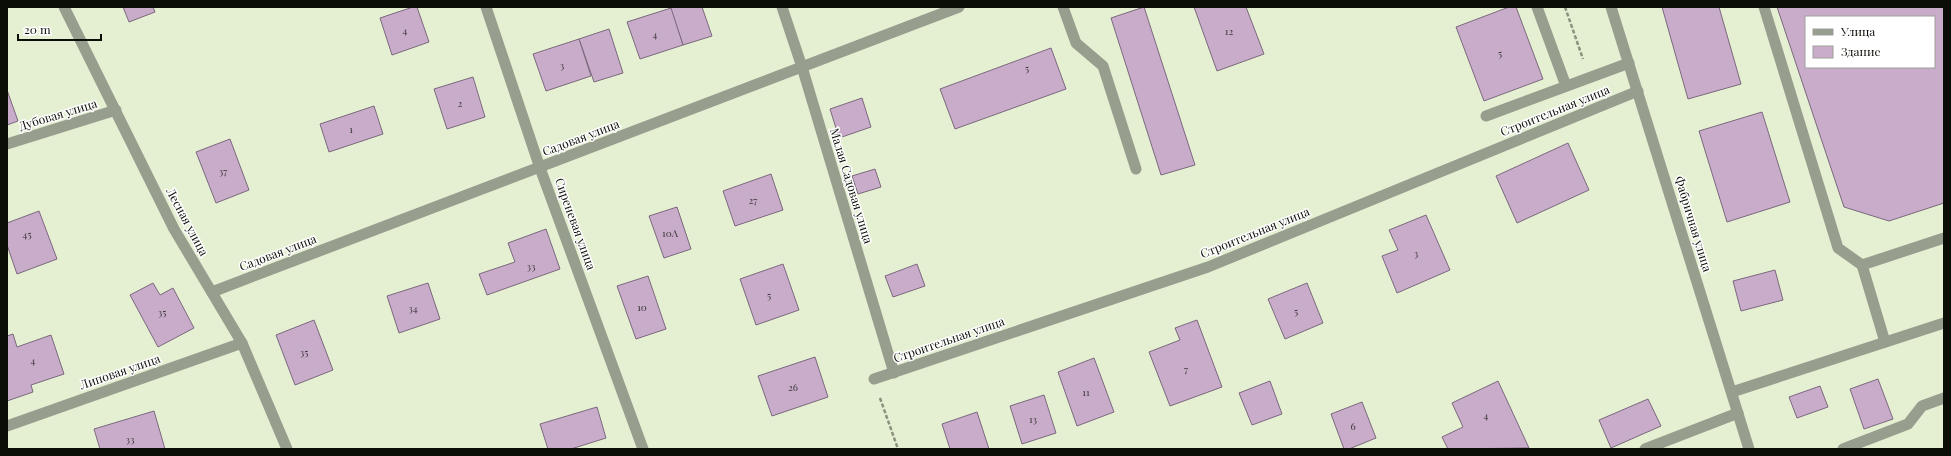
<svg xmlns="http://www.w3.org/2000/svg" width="1951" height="456" viewBox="0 0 1951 456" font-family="'Playfair Display',serif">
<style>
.building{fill:#c8acca;stroke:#7b687d;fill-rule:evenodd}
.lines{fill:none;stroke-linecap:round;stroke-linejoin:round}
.path{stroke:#8a927e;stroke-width:2.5;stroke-dasharray:4 2;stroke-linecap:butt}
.service{stroke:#979e8e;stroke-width:11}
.minor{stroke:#979e8e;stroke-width:11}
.labels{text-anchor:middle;stroke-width:3;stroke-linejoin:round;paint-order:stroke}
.number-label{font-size:10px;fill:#3a3637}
.street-label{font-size:12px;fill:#0b0e06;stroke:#fff}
</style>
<rect width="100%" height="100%" fill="#e5f0d3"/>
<g class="building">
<polygon points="123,7 153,7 155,12 129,22"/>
<polygon points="413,7 417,7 429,42 392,55 380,18"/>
<polygon points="670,7 702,7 712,36 683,45"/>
<polygon points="1144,7 1195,165 1161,175 1111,18"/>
<polygon points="1194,7 1246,7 1264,54 1217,71"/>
<polygon points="1509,7 1516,7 1543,79 1484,101 1456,27"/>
<polygon points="1662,7 1719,7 1741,84 1688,99"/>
<path d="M1777,7H1944V203L1889,221L1844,207ZM1806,17H1934V67H1806Z"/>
<polygon points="671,8 683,45 640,59 627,22"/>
<polygon points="609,29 623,73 594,82 579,39"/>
<polygon points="579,39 591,76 546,91 533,54"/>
<polygon points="1051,48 1066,89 955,129 940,89"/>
<polygon points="473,77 485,117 447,129 434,89"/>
<polygon points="7,90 18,121 7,125"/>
<polygon points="862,98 871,127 839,138 830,109"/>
<polygon points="374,106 383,134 329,152 320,124"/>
<polygon points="1762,112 1790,202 1727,222 1699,131"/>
<polygon points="230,139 249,190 216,203 196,152"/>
<polygon points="1568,143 1589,190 1517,223 1496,176"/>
<polygon points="875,169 881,187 858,194 852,176"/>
<polygon points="771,174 783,210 735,226 723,191"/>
<polygon points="677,207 691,249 664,258 649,216"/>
<polygon points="39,211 57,259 17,274 7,245 7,223"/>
<polygon points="1426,215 1450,270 1397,293 1382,256 1398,250 1389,230"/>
<polygon points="546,229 560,269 487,295 479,274 515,262 508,243"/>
<polygon points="783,264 799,310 756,325 740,279"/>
<polygon points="917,264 925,286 893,297 885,276"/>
<polygon points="1775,270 1783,300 1741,311 1733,281"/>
<polygon points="648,276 666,329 636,339 617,286"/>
<polygon points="153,283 160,295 173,288 194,328 158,347 130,295"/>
<polygon points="428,283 440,319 399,333 387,296"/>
<polygon points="1307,283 1323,323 1285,339 1268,299"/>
<polygon points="314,320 333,370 295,385 276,335"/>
<polygon points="1197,320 1222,387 1170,406 1149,352 1180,340 1175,328"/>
<polygon points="13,334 17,347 51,335 64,374 31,385 33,392 7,401 7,336"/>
<polygon points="815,357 828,397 772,416 758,376"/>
<polygon points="1094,358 1114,412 1077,426 1058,372"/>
<polygon points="1878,379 1893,419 1864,429 1850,389"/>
<polygon points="1270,381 1282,414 1252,425 1239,393"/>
<polygon points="1498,381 1529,448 1448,449 1442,437 1463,427 1452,403"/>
<polygon points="1820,386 1828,407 1797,418 1789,397"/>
<polygon points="1044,395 1056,433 1022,444 1010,406"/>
<polygon points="1648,399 1661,426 1611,448 1599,420"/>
<polygon points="1362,402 1376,438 1349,449 1344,449 1331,414"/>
<polygon points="597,407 606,438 571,449 548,449 540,424"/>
<polygon points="154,411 165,449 100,449 94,429"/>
<polygon points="977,412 989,449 950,449 942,424"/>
</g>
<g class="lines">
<g class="path">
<polyline points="1565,7 1583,59"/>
<polyline points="880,398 898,449"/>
</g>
<g class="service">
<polyline points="1063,7 1076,43 1103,66 1136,169"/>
<polyline points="1537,7 1566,86"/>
<polyline points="1764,7 1838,248 1862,265 1885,342"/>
<polyline points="1486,116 1629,63"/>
<polyline points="7,144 116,110"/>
<polyline points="1862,265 1944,238"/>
<polyline points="1732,392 1944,323"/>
<polyline points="7,426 242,343"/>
<polyline points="1843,449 1908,424 1922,406 1944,398"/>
</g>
<g class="minor">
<polyline points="64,7 174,229 242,343 287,449"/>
<polyline points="486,7 540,168 643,449"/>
<polyline points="782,7 802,67 894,373"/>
<polyline points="1611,7 1749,449"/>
<polyline points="212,292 959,7"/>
<polyline points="874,379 1208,267 1638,91"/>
<polyline points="1645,449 1738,413"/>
</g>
</g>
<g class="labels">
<g class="number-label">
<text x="405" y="34">4</text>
<text x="1229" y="35">12</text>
<text x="655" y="38">4</text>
<text x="1500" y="57">5</text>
<text x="562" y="69">3</text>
<text x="1027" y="72">5</text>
<text x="460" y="107">2</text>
<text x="351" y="133">1</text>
<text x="223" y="175">37</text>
<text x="753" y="204">27</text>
<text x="670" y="237">10А</text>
<text x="27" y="238">45</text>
<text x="1416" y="257">3</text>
<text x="531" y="270">33</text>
<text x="769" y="299">5</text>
<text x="642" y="311">10</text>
<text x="413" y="312">34</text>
<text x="1296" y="315">5</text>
<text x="162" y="316">35</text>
<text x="304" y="356">35</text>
<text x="33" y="364">4</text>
<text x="1186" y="373">7</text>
<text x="793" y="391">26</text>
<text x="1086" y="396">11</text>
<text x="1486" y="419">4</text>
<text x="1033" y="423">13</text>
<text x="1353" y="430">6</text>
<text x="130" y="443">33</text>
</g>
<g class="street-label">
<text transform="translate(1555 111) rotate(-22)" y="4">Строительная улица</text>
<text transform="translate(58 115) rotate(-17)" y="4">Дубовая улица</text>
<text transform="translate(581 138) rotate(-21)" y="4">Садовая улица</text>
<text transform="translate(851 186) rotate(73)" y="4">Малая Садовая улица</text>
<text transform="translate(187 222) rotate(62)" y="4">Лесная улица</text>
<text transform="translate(575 224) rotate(70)" y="4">Сиреневая улица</text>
<text transform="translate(1693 224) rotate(73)" y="4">Фабричная улица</text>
<text transform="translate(1255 233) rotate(-22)" y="4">Строительная улица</text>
<text transform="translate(278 253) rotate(-21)" y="4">Садовая улица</text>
<text transform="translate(949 340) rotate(-19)" y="4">Строительная улица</text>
<text transform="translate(120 372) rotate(-19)" y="4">Липовая улица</text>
</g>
</g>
<rect width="1951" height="456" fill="none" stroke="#0b0e06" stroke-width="16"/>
<rect x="1805" y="16" width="130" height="52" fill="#ffffff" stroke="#9d9f9b"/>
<rect x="1813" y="29" width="20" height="6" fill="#979e8e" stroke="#9d9f9b"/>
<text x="1841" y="36" font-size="12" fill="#0b0e06">Улица</text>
<rect x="1813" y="46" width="20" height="12" fill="#c8acca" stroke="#9d9f9b"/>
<text x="1841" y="56" font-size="12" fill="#0b0e06">Здание</text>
<path d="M18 34v6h83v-6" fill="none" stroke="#0b0e06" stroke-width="2"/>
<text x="24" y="34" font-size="12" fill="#0b0e06" stroke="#ffffff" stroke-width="3" paint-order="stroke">20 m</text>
</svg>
